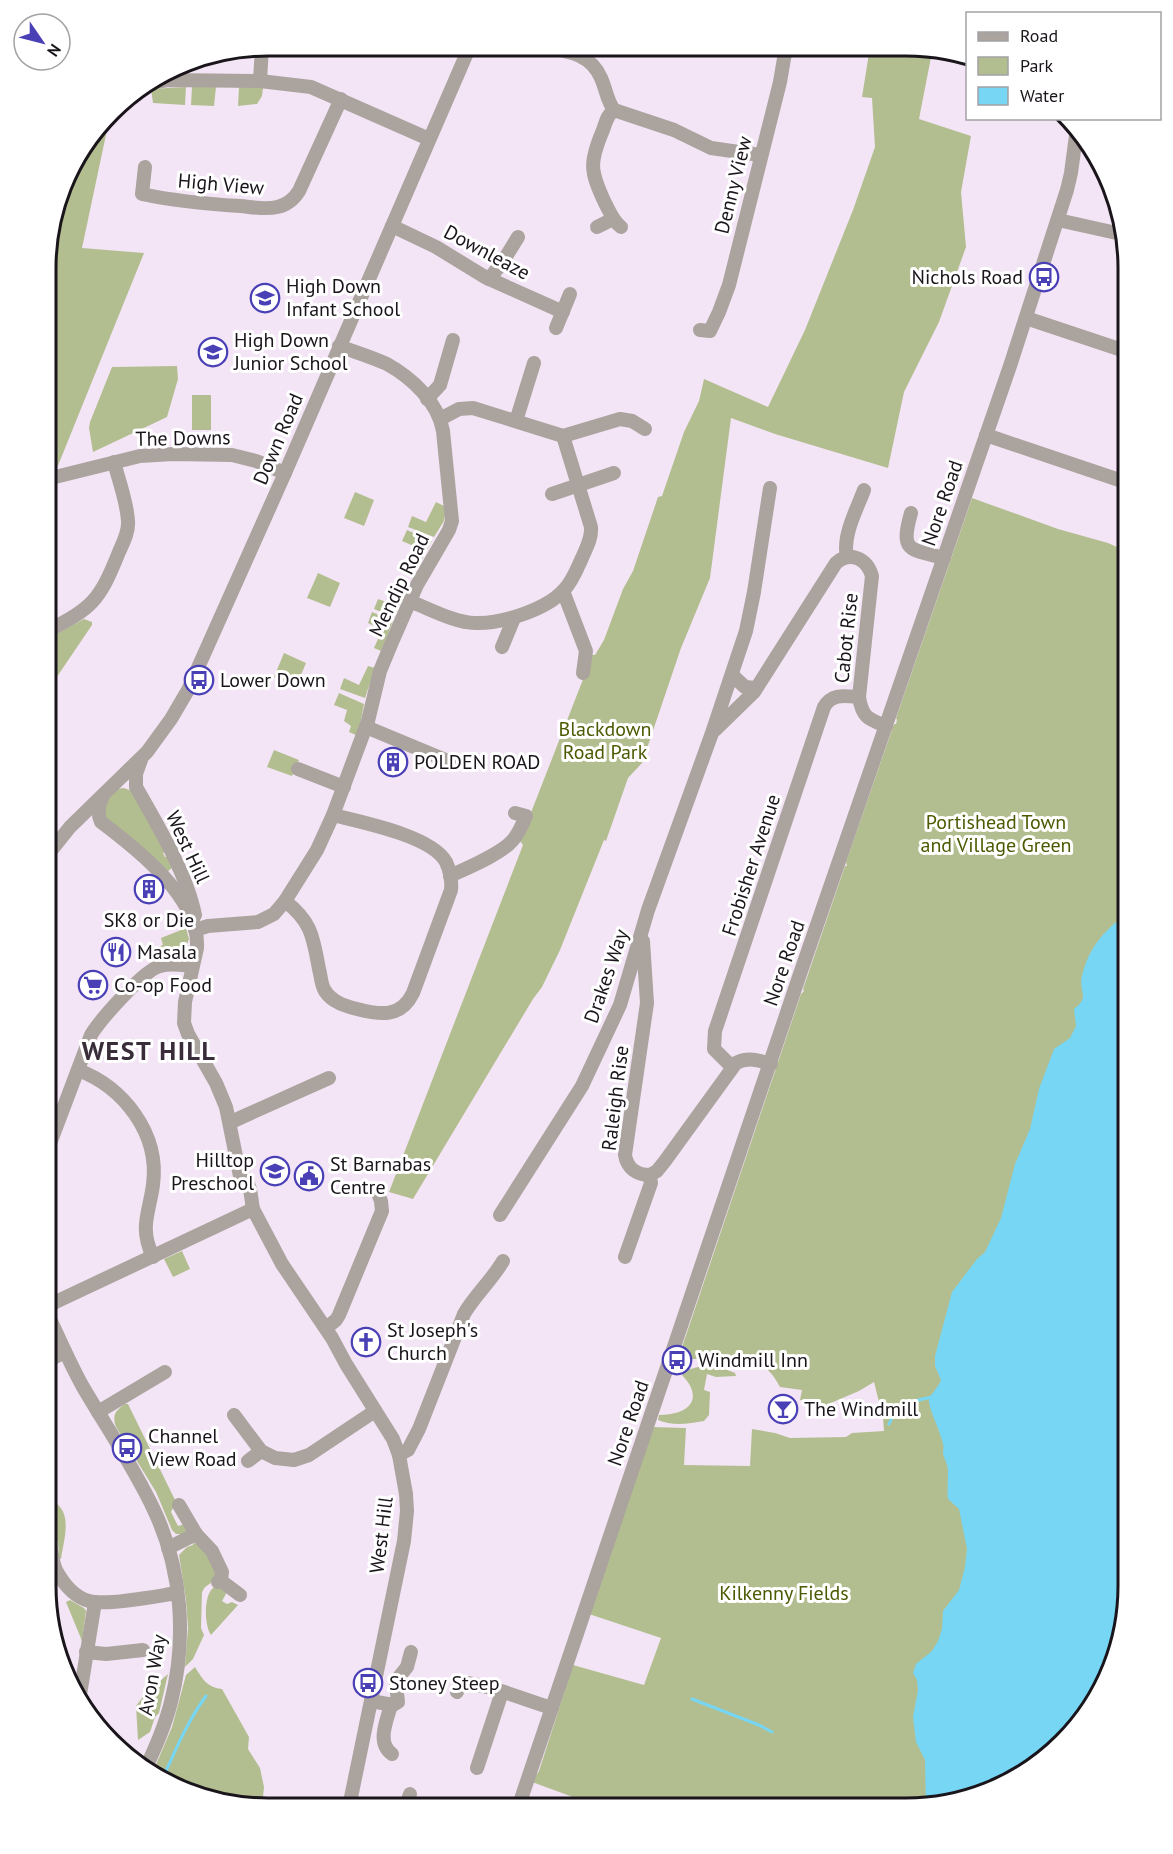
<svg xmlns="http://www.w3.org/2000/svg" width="1173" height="1854" viewBox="0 0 1173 1854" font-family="'PT Sans',sans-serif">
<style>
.green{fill:#b3be90}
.water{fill:#76d6f4}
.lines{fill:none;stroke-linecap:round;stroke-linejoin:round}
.stream{stroke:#76d6f4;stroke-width:3}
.minor{stroke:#aba49e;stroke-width:14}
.labels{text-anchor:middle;stroke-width:6;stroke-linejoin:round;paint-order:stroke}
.street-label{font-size:20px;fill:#1a151b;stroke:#fff}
.poi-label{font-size:20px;fill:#1a151b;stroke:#fff;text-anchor:start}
.park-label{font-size:20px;fill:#4c5900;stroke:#fff}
.district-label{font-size:26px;font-weight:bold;letter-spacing:1.5px;fill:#392d3a;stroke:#fff}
.rim{fill:none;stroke:#1a151b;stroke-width:3}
</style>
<rect width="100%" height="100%" fill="#f4e5f6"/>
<g class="green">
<polygon points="870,47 933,47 919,119 971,136 961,192 966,247 939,322 904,392 888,468 775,434 731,418 710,578 681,648 642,763 628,778 606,841 604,840 560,950 542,987 533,999 413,1199 389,1192 523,845 520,841 523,833 589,664 590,655 595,655 604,640 623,589 633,571 658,497 662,496 684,432 699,401 704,379 768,407 805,330 853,210 875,147 872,98 862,97"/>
<polygon points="192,86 216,87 214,106 191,105"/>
<polygon points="186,87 185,105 153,103 151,89"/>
<polygon points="239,87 263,88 262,96 257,104 238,106"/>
<polygon points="98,130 107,130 82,248 144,253 57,468 47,470 47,239 68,169"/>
<polygon points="177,366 178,379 167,417 93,452 89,428 90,422 112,367"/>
<rect x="192" y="395" width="19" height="35"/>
<polygon points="355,492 374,500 364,526 344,518"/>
<path d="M972,498L1058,529L1108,543L1128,552L1127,1601L1111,1671L1082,1722L1041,1763L990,1792L905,1809H824L822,1805L802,1799L798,1809L600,1808V1807L532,1782L539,1771L573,1665L644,1685L661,1638L589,1614L652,1427L686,1428L684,1465L750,1466L752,1429L775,1433L790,1438L846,1437L852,1433L884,1431L883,1418L874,1382L859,1391L826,1405L800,1400L802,1390L780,1387C775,1378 771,1371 762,1366C747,1359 696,1359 678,1359L801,994L804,991L803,989L845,866H847L846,862L894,724H896L897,720L896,718Z"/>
<polygon points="436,502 446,507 444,521 434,537 408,527 412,516 426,522"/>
<polygon points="407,530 432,541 416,570 408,566 416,547 402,541"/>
<polygon points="318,573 340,583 330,607 307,598"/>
<polygon points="401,584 408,587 394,617 374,609 378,599 392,604"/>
<polygon points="372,612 393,621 381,651 374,648 382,630 368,623"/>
<polygon points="84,619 92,622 92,625 48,690 46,690 46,640"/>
<polygon points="284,653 306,663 296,687 274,677"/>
<polygon points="368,666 375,668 365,698 340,689 344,678 359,685"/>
<polygon points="339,693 364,704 358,736 349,732 351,726 344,721 347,710 334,705"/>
<polygon points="274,750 299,760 292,776 267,767"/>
<path d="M124,788L132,791L167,850L163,853L165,857L168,856L172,868L167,872L107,821C105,818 103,815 102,812C101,801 114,788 124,788Z"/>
<polygon points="186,928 189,939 184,952 157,959 153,949 163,945 161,938"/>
<polygon points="182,1251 190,1269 173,1277 164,1259"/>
<path d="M698,1367L725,1369L735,1373L736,1376L716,1377L707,1374L704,1390L710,1392L709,1415L704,1421C689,1424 671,1426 658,1420L659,1415C689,1415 705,1399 682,1375L687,1370Z"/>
<path d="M125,1404H128L176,1502V1505L173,1508L171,1512L178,1526L185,1524L187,1531L184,1534H176L172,1530L156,1492L116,1427C112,1415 115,1411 125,1404Z"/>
<path d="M50,1496C53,1500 57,1503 60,1507C71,1520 63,1544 61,1559L59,1558C59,1549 58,1541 55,1533C50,1519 45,1517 45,1501Z"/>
<polygon points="193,1543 200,1545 213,1563 217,1579 205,1587 202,1592 201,1628 204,1635 193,1659 185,1667 188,1628 186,1600 179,1555 187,1547 193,1545"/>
<path d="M216,1586L227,1592L222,1601L227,1604L232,1602L238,1605L211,1635C204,1625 203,1591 216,1586Z"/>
<polygon points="70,1600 84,1608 86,1611 82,1641 66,1602"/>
<path d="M195,1667C202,1679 208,1688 222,1689L249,1737L248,1749L260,1768L264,1787L262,1807H239L182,1792L152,1774L172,1727L186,1675Z"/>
<polygon points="168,1674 159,1713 155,1717 150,1732 138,1740 136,1706 145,1694"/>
</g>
<path class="water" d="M1128,914L1127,1601L1111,1671L1082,1722L1041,1763L990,1792L926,1805L925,1760L916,1742L913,1717L918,1690L917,1680L913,1673L916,1664L932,1651L938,1641L942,1629L943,1611L959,1590L965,1567L967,1549L959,1509L948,1499C947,1489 948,1480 948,1471C948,1464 944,1459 943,1453C943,1450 944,1447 943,1444C941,1433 928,1407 929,1400C931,1393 938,1388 941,1380L935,1366V1356L952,1292L977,1259L985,1252L1001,1218L1015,1164L1030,1129L1039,1089L1054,1049L1070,1038L1076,1026L1074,1009C1091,996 1078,992 1082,976C1088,949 1105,928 1128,914Z"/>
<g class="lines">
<g class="stream">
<path d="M889,1424C898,1403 911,1402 932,1397"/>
<polyline points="692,1699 759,1725 772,1732"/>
<path d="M162,1780C175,1751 187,1722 206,1696"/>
</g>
<g class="minor">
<path d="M540,46C565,51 590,52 601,78C606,89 607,101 614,110L674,130L711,148L760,155"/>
<polyline points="260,81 262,46"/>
<polyline points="149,83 168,80 260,81 311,87 429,139"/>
<path d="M614,110C607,115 606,122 603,130C589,163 590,171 605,203C610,212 613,221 621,227"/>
<path d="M145,167L142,194C174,201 206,204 240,206C252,207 265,210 277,207C287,205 294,199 299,191L341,99"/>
<polyline points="1058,220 1121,234"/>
<polyline points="392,226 436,247 485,277 563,312"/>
<polyline points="597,227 613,219"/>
<polyline points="489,279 502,263 518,237"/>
<polyline points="1026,318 1128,352"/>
<polyline points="556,328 570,294"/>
<polyline points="700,330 710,331 719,312 729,285 780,82 786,47"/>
<polyline points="427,399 440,385 453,340"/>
<polyline points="516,421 534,363"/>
<polyline points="986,435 1128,483"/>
<polyline points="563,436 620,419 632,421 645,429"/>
<polyline points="47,479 140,456 173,454 232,455 256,461 285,473"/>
<polyline points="552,494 614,473"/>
<path d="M911,513C900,552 909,549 944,558"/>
<path d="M847,557C842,536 857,509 864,490"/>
<polyline points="563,591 586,651 583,673"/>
<path d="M409,601C428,608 455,623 475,623C501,624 546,610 564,590C572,582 577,569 582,558C586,548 592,539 591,527L563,436L473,408L459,409L440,419"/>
<path d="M46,632C93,607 99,602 119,552C123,543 129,532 128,521C127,502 119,481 114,462"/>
<polyline points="502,647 514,618"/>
<polyline points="732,675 745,687 756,688"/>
<polyline points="366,727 455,764"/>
<path d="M715,730L754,692L836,563C850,551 867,558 872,576L859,697C862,717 868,719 886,726"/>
<path d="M141,760L136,774V787C157,824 187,874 195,915"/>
<polyline points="298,769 344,787"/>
<path d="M102,798C98,806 97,813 101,822C137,849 200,898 197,948L185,1002L184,1023L188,1034L216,1083L226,1107L241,1181"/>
<polyline points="46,857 70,827 147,752 171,719 188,690 285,473 470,46"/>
<path d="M450,876C467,868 501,854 512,841C519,834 522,825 526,816L515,813"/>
<path d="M285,901C312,922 313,937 319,969C321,976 321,985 325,991C332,1002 345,1006 357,1009C380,1015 401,1018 413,993L451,890C452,882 450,870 446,862C432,836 361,822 333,815"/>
<path d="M195,930L208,926L258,922L274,914L285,901L317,850L333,815L368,721L380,671L392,642L417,585L449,530L452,521L443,431C438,402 412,378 387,364C372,357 355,352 339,346"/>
<path d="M643,941L647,1003L625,1155C627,1168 637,1175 650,1175"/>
<path d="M732,1067L714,1049L715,1031L824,707C832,693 845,696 859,697"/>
<path d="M78,1070C123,1087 160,1133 153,1185C149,1214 139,1227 153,1257"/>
<polyline points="231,1122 329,1078"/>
<path d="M46,1154L91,1035C100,1020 144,970 160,966C170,963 182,965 192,966"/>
<polyline points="241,1173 247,1181 250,1189 253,1209 282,1264 332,1338 346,1364 393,1439 399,1455 406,1494 407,1511 404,1541 349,1807"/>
<polyline points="500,1215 582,1086 620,1005 648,910 712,733 746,631 754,592 770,488"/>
<path d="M625,1257L651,1183L650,1175L657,1171L665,1161L736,1063C747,1057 759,1060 771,1064"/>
<polyline points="45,1307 253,1209"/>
<path d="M45,1309C58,1335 69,1362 83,1387C107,1428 134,1467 154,1510C182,1569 187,1639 171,1702C165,1726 155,1748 145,1770"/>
<polyline points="326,1328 336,1320 339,1315 382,1211 381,1201 377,1191"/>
<polyline points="45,1358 55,1357 65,1352"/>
<polyline points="98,1412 165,1372"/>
<polyline points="234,1415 261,1451 275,1458 294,1460 309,1455 375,1411"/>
<path d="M399,1455L408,1450L419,1429L464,1314C475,1295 492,1280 503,1261"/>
<polyline points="248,1461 261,1451"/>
<polyline points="179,1505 196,1534 212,1551 222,1572 221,1579 218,1582"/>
<path d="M45,1530C53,1542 50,1557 56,1570C63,1583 74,1597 89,1601C107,1606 157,1596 177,1593"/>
<polyline points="168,1548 196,1534"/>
<polyline points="220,1580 240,1595"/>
<polyline points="86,1652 106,1654 143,1650"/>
<path d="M457,1692L460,1682C491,1685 522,1699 552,1708"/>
<polyline points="79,1701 95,1602"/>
<polyline points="371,1701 393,1705 398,1702 396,1684 399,1677 407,1667 411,1652"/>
<path d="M391,1705C387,1720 376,1743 392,1754"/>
<polyline points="477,1768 502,1692"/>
<polyline points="405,1808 410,1794"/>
<polyline points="518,1808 800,974 1010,366 1067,190 1071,173 1077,128"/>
</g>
</g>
<defs>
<g id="bus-ring" transform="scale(1.5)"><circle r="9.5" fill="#fff" stroke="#4a40b6" stroke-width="1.5"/><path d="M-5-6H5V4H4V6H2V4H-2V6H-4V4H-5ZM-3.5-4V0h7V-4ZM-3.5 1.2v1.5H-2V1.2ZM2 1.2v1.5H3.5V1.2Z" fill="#4a40b6"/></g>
<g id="school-ring" transform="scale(1.5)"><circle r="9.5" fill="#fff" stroke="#4a40b6" stroke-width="1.5"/><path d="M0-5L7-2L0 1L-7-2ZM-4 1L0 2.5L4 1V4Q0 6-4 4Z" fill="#4a40b6"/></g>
<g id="building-ring" transform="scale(1.5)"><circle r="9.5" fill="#fff" stroke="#4a40b6" stroke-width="1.5"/><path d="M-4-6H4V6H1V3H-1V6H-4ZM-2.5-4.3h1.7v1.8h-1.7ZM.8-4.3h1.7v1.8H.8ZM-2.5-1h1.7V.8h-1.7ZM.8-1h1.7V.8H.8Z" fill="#4a40b6"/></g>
<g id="restaurant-ring" transform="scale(1.5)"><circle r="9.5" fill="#fff" stroke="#4a40b6" stroke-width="1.5"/><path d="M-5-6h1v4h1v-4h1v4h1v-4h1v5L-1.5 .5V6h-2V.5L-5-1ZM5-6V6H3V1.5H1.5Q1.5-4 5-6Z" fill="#4a40b6"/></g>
<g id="supermarket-ring" transform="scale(1.5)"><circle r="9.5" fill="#fff" stroke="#4a40b6" stroke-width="1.5"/><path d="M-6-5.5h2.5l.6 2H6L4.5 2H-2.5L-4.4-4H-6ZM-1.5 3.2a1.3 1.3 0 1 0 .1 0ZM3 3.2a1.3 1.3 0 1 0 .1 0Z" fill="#4a40b6"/></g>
<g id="civic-ring" transform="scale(1.5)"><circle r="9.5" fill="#fff" stroke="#4a40b6" stroke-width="1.5"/><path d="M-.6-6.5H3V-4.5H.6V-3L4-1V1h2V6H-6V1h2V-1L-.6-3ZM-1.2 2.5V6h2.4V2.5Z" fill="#4a40b6"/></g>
<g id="church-ring" transform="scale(1.5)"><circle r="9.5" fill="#fff" stroke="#4a40b6" stroke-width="1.5"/><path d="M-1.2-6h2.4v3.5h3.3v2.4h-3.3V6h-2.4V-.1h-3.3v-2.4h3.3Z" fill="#4a40b6"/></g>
<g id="bar-ring" transform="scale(1.5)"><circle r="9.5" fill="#fff" stroke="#4a40b6" stroke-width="1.5"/><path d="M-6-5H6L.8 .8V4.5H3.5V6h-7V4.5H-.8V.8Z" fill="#4a40b6"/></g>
</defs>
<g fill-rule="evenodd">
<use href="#bus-ring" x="1044" y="277"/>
<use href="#school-ring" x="265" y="298"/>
<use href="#school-ring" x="213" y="352"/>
<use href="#bus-ring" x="199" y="680"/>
<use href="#building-ring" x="393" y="762"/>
<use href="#building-ring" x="149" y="889"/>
<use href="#restaurant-ring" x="116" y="952"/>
<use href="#supermarket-ring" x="93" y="985"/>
<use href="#school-ring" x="275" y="1171"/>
<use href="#civic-ring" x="309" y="1176"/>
<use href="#church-ring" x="366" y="1342"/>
<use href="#bus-ring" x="677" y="1360"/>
<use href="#bar-ring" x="783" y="1409"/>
<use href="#bus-ring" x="127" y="1448"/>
<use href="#bus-ring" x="368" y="1683"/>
</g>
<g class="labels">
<g class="street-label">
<text transform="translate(221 184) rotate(5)" y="7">High View</text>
<text transform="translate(733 185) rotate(-76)" y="7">Denny View</text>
<text transform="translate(487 252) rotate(28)" y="7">Downleaze</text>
<text transform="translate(183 438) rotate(-1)" y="7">The Downs</text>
<text transform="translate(278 439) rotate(-67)" y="7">Down Road</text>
<text transform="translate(942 503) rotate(-71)" y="7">Nore Road</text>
<text transform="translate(399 585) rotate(-64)" y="7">Mendip Road</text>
<text transform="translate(846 638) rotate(-84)" y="7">Cabot Rise</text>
<text transform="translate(188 847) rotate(65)" y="7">West Hill</text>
<text transform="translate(751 865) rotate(-72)" y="7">Frobisher Avenue</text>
<text transform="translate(784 963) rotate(-71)" y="7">Nore Road</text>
<text transform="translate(606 976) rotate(-71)" y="7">Drakes Way</text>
<text transform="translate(615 1098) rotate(-83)" y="7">Raleigh Rise</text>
<text transform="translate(628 1423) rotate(-71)" y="7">Nore Road</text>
<text transform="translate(381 1535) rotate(-83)" y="7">West Hill</text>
<text transform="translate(152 1675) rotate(-80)" y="7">Avon Way</text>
</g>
<g class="poi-label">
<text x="1023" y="284" text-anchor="end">Nichols Road</text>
<text x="286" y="293">High Down<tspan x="286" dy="23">Infant School</tspan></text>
<text x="234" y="347">High Down<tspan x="234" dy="23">Junior School</tspan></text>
<text x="220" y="687">Lower Down</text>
<text x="414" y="769">POLDEN ROAD</text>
<text x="149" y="927" text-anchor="middle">SK8 or Die</text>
<text x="137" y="959">Masala</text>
<text x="114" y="992">Co-op Food</text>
<text x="254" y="1167" text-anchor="end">Hilltop<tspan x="254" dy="23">Preschool</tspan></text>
<text x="330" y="1171">St Barnabas<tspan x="330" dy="23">Centre</tspan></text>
<text x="387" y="1337">St Joseph's<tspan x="387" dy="23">Church</tspan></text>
<text x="698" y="1367">Windmill Inn</text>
<text x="804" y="1416">The Windmill</text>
<text x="148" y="1443">Channel<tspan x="148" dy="23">View Road</tspan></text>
<text x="389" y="1690">Stoney Steep</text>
</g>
<g class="park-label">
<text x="605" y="736">Blackdown<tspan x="605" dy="23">Road Park</tspan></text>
<text x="996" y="829">Portishead Town<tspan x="996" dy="23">and Village Green</tspan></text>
<text x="784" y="1600">Kilkenny Fields</text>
</g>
<g class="district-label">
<text x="149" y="1060">WEST HILL</text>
</g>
</g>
<path d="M0 0H1173V1854H0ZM268 56H906A212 212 0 0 1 1118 268V1586A212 212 0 0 1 906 1798H268A212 212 0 0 1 56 1586V268A212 212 0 0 1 268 56Z" fill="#fff" fill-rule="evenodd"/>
<path class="rim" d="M268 56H906A212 212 0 0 1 1118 268V1586A212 212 0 0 1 906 1798H268A212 212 0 0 1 56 1586V268A212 212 0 0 1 268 56Z"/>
<rect x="966" y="12" width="195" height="108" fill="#ffffff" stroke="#a3a1a4" stroke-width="1.5"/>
<rect x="978" y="32" width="30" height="9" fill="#aba49e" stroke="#a3a1a4" stroke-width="1.5"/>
<text x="1020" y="42" font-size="18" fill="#1a151b">Road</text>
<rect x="978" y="57" width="30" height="18" fill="#b3be90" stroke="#a3a1a4" stroke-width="1.5"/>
<text x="1020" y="72" font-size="18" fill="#1a151b">Park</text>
<rect x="978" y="87" width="30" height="18" fill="#76d6f4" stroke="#a3a1a4" stroke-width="1.5"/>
<text x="1020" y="102" font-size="18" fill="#1a151b">Water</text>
<g transform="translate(42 42) rotate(125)"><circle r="28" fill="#ffffff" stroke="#a3a1a4" stroke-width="1.5"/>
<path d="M0-4.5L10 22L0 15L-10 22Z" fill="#4a40b6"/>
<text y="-9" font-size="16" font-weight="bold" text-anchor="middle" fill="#1a151b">N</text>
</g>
</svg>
